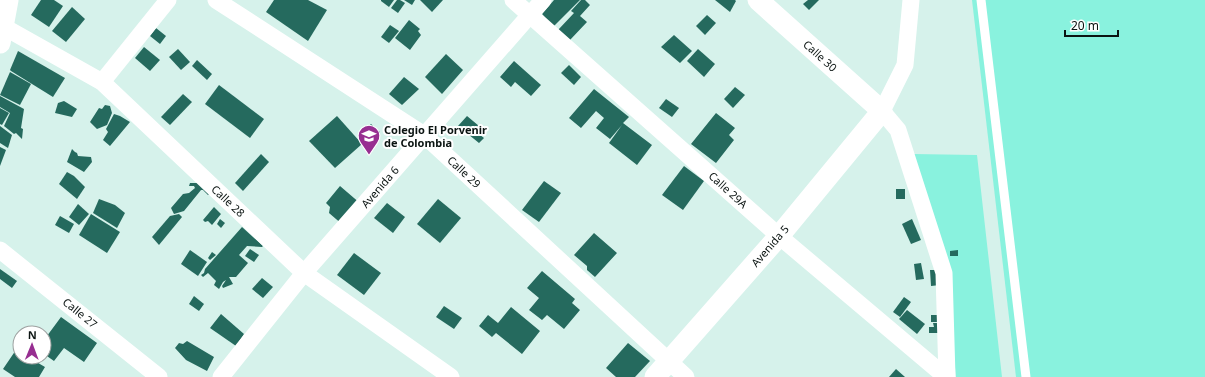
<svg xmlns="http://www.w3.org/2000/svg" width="1205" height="377" viewBox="0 0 1205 377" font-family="'Noto Sans',sans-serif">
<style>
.green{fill:#89f2de}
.building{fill:#256a5e}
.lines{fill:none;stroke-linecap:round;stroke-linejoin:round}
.service{stroke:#fff;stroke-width:9}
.minor{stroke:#fff;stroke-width:17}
.tertiary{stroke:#fff;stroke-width:21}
.labels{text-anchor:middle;stroke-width:4;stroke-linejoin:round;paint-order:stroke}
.street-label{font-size:11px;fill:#0b1412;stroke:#fff}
.poi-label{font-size:11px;font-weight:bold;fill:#0b1412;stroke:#fff;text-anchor:start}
</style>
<rect width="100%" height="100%" fill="#d6f2eb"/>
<g class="green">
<polygon points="972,0 1205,0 1205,377 1016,377"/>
<polygon points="913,154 977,155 1002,377 956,377 945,271"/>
</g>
<g class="building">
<polygon points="41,0 54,0 63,6 49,27 31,15"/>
<polygon points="274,0 308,0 327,10 308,41 266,12"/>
<polygon points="381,0 394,0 389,7 381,1"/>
<polygon points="397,0 400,0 405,3 398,13 391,8"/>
<polygon points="404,0 415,0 412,5"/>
<polygon points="420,0 443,0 432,12"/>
<polygon points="554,0 580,0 553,27 542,14"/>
<polygon points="581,0 585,0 590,5 580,16 587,22 570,40 558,30 574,13 571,11"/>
<polygon points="715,0 735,0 736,1 730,12"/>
<polygon points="808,0 819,0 809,10 803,4"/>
<polygon points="72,7 85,19 66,42 52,31"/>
<polygon points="707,15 716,23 705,35 696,26"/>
<polygon points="409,20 420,29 418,31 421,35 410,50 395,38"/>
<polygon points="390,25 399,31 389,43 381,37"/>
<polygon points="156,28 166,36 160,44 150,36"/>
<polygon points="674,35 692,51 680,63 661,47"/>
<polygon points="144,47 160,60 150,71 135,58"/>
<polygon points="178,49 190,62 181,70 169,57"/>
<polygon points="698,49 715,64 704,77 687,61"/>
<polygon points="18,51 65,78 53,97 11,71 10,70"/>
<polygon points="446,54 463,70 442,94 425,77"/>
<polygon points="197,60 212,74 207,80 192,66"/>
<polygon points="514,61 541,85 531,96 515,82 511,87 500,77"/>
<polygon points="569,65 581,77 574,85 561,73"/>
<polygon points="10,72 31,84 20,105 0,95"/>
<polygon points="404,77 419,89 402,105 389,94"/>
<polygon points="219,85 264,119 250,138 205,104"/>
<polygon points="735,87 745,95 733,108 724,99"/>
<polygon points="594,89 629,117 623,123 652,145 637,165 609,143 622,125 610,139 596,128 604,118 596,111 581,128 569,118"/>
<polygon points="183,94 192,102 170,125 161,117"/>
<polygon points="0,96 24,109 21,128 23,129 22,139 16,133 14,134 4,126 10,113 0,107"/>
<polygon points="666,99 679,108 672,117 659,108"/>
<polygon points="64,101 77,109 72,117 55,113 58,103"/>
<polygon points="105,105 110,106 112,113 107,125 97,129 90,122 99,108 102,109"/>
<polygon points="0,108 9,113 2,125 0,124"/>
<polygon points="716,113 735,128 729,135 734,140 716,163 691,144"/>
<polygon points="114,114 120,116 130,122 110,146 103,140 108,132 106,129"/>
<polygon points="337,116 362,144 335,168 309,141"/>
<polygon points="467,116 479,126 475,131 484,138 479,143 458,126"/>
<polygon points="371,124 380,132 369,144 360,136"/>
<polygon points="0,126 12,135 8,148 0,143"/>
<polygon points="0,147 6,150 0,166"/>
<polygon points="72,149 75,152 77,153 78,156 91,157 92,162 84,172 67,162"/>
<polygon points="261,154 269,162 243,191 235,183"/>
<polygon points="684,166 704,181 683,210 662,195"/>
<polygon points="67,172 74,176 85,187 77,199 59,184"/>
<polygon points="544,181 561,193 539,222 522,210"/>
<polygon points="190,183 200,183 211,193 208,195 203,190 201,190 184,211 174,214 171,208 183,194 189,193 195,188 194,186 189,186"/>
<polygon points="340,186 361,204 343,225 329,213 330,207 326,203"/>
<rect x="896" y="189" width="9" height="10"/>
<polygon points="99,199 115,205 125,213 117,228 93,213"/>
<polygon points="438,199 461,218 440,243 417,224"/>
<polygon points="387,203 405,217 393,233 374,218"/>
<polygon points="78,204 89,214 79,225 69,217"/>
<polygon points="214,207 221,214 212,225 208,221 205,222 203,220"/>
<polygon points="91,214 120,232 107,253 79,235"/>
<polygon points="179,214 182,217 159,245 152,237 170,216"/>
<polygon points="60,216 74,224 69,233 55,225"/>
<polygon points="220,219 225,223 221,228 217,224"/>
<polygon points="912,219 921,240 911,244 902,224"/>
<polygon points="242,227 263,246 262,247 247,246 239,255 248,263 236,277 229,277 233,284 223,288 222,286 226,280 223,282 219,289 214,285 216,281 208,273 203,277 201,275 204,273 205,269"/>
<polygon points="594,233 617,253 595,277 587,270 587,266 574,255"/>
<polygon points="250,249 259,255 254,262 245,256"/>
<polygon points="190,250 207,262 198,276 181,264"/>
<polygon points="958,250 958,256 950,256 950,251"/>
<polygon points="212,252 216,255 210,260 208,258"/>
<polygon points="354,253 381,273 364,295 337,275"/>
<polygon points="921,263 924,279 916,280 914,264"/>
<polygon points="0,269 17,281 12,288 0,279"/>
<polygon points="930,270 940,270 940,285 931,286"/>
<polygon points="542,271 575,299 572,303 580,310 564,329 547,315 542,320 529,310 539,298 527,288"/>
<polygon points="262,278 273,287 263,298 252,289"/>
<polygon points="194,296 204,304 199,311 189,304"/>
<polygon points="904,297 911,302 900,317 893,312"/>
<polygon points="444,306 462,318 454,329 436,317"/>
<polygon points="511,307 540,331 522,354 496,333 492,337 479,326 488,315 498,323"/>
<polygon points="907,310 925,324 917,334 899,319"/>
<polygon points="221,314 244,334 236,346 210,328"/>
<rect x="931" y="315" width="11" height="7"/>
<polygon points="61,317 97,343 84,362 64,348 54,361 44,354 44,340"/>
<polygon points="933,323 940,323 940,333 929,333 929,327 934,327"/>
<polygon points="187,341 214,357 207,371 186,360 175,348 179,343 183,344"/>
<polygon points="628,343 650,361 635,377 616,377 606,368"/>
<polygon points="20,344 20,357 35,357 33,360 45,367 39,377 15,377 3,369"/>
<polygon points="896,369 905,377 889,377"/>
</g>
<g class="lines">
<polyline class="service" points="981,0 1026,377"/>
<g class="minor">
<polyline points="216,0 424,135 686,377"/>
<polyline points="513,0 779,236 946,377"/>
<polyline points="911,0 905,65 882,111 898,130 944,273 947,377"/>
<polyline points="4,27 102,82 304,273 451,377"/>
<polyline points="102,82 168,0"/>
<polyline points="0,250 159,377"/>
<polyline points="221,377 304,273 543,0"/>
</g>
<g class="tertiary">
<polyline points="0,43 8,0"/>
<polyline points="655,377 779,236 882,111 758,0"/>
</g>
</g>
<defs>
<g id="school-pin" transform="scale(1.15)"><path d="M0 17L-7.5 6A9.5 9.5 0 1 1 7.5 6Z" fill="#972e91" stroke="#fff"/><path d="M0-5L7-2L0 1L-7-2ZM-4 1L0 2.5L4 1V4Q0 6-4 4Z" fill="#fff"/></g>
</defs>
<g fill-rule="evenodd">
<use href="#school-pin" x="369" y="136"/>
</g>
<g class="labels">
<g class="street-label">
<text transform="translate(820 56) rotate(42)" y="4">Calle 30</text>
<text transform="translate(464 172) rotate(43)" y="4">Calle 29</text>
<text transform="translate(380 187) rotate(-49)" y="4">Avenida 6</text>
<text transform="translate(728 190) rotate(42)" y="4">Calle 29A</text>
<text transform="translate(228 201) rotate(43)" y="4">Calle 28</text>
<text transform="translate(770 246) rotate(-49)" y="4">Avenida 5</text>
<text transform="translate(80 313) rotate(39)" y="4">Calle 27</text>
</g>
<g class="poi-label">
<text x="384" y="134">Colegio El Porvenir<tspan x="384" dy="13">de Colombia</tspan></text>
</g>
</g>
<g transform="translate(32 345) rotate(1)"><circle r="19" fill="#ffffff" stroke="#9da1a0"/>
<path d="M0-3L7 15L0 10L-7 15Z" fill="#972e91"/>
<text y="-6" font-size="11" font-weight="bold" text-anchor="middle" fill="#0b1412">N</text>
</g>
<path d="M1065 30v6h53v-6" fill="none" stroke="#0b1412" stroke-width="2"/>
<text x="1071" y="30" font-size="12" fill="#0b1412" stroke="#ffffff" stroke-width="3" paint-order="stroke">20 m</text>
</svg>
